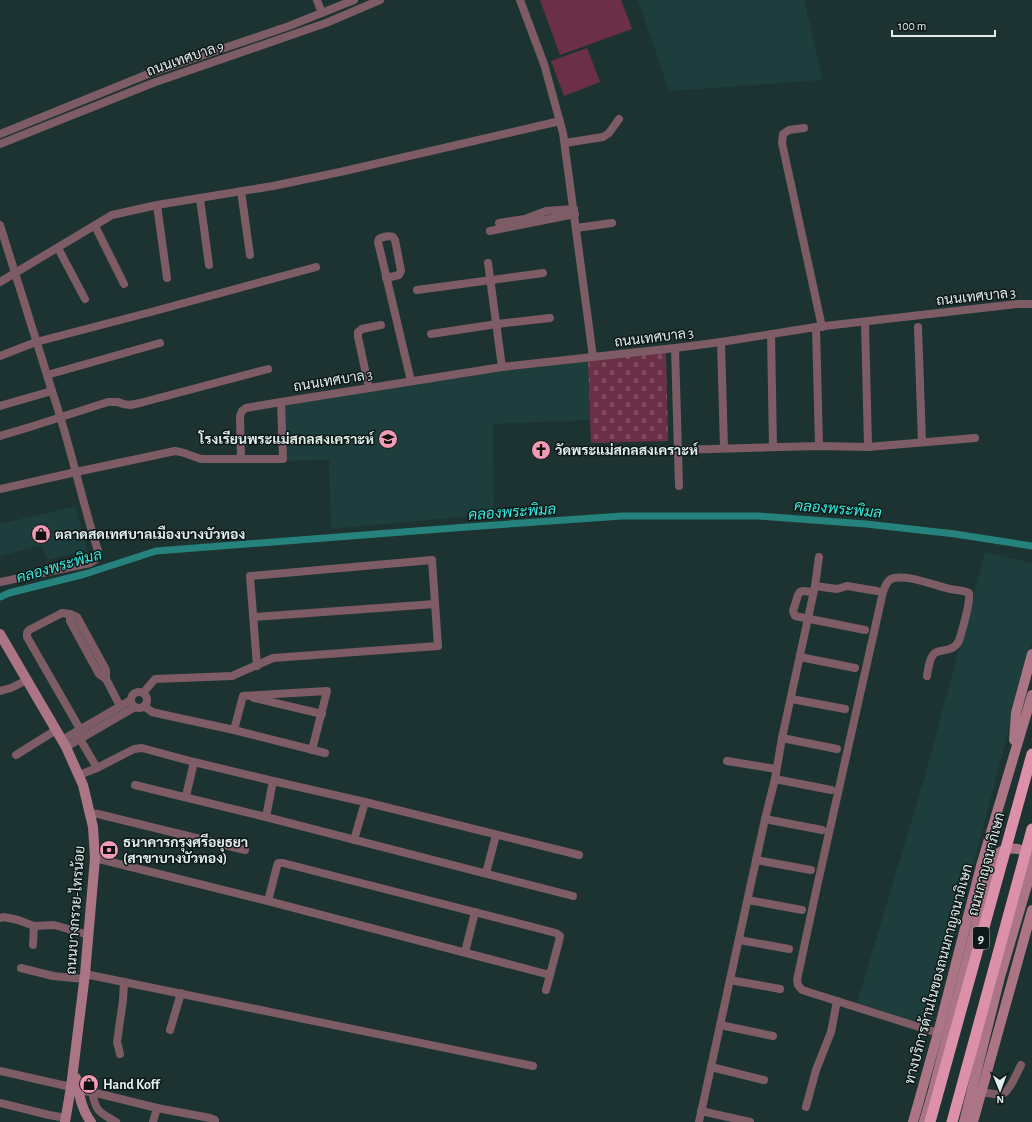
<svg xmlns="http://www.w3.org/2000/svg" width="1032" height="1122" viewBox="0 0 1032 1122" font-family="'Alegreya Sans',Sarabun,sans-serif">
<style>
.built{fill:#1d3e3c}
.cemetery{fill:url(#cemetery-stones)}
.garden{fill:#6c3046}
.lines{fill:none;stroke-linecap:round;stroke-linejoin:round}
.canal{stroke:#26827c;stroke-width:7}
.minor{stroke:#7e5c66;stroke-width:8}
.secondary{stroke:#ab7586;stroke-width:10}
.trunk{stroke:#dc90a9;stroke-width:11}
.labels{text-anchor:middle;stroke-width:3;stroke-linejoin:round;paint-order:stroke}
.shield{fill:#0e1817;stroke:#a2aead;stroke-width:1}
.shield-label{font-size:13px;font-weight:bold;fill:#e1eeed}
.street-label{font-size:14px;fill:#e1eeed;stroke:#0e1817}
.poi-label{font-size:14px;font-weight:bold;fill:#e1eeed;stroke:#0e1817;text-anchor:start}
.water-label{font-size:15px;font-style:italic;fill:#37e6dc;stroke:#0e1817}
</style>
<defs>
<pattern id="cemetery-stones" width="16" height="16" patternUnits="userSpaceOnUse"><rect width="16" height="16" fill="#6c3046"/><path d="M2 7V4a2 2 0 0 1 4 0v3zM10 15v-3a2 2 0 0 1 4 0v3z" fill="#814e61"/></pattern>
</defs>
<rect width="100%" height="100%" fill="#1c3331"/>
<g class="built">
<polygon points="638,0 804,0 823,80 669,91"/>
<polygon points="588,358 590,420 493,424 494,514 331,529 329,460 283,461 283,401"/>
<polygon points="75,506 87,550 47,560 42,545 0,556 0,524"/>
<polygon points="985,552 1032,563 1032,641 931,1026 857,1003 926,772"/>
</g>
<polygon class="cemetery" points="666,350 668,441 591,443 588,358"/>
<g class="garden">
<polygon points="540,0 621,0 632,29 560,55"/>
<polygon points="587,48 600,82 564,96 551,61"/>
</g>
<g class="lines">
<polyline class="canal" points="0,597 9,593 85,574 156,551 467,527 622,516 759,516 866,524 955,534 1032,546"/>
<g class="minor">
<polyline points="317,0 322,13"/>
<polyline points="520,0 544,64 563,133 593,357"/>
<polyline points="804,128 789,130 783,134 782,143 822,327"/>
<polyline points="0,134 148,74 289,26 354,0"/>
<polyline points="565,143 603,137 609,133 619,119"/>
<polyline points="0,144 153,83 326,23 380,0"/>
<polyline points="241,191 250,255"/>
<polyline points="200,199 209,265"/>
<polyline points="157,205 167,278"/>
<polyline points="499,223 525,219 546,211 574,209"/>
<path d="M0,225L52,391C70,443 81,498 98,551C98,558 96,560 90,563L0,582"/>
<polyline points="95,226 124,284"/>
<polyline points="576,228 612,223"/>
<polyline points="490,231 575,214"/>
<polyline points="58,248 85,299"/>
<polyline points="488,263 502,367"/>
<path d="M386,278L399,275L401,271L395,240C394,239 394,238 393,237C391,235 381,237 379,239C378,241 378,244 379,246L411,381"/>
<polyline points="0,282 112,215 157,205 273,186 340,172 560,121"/>
<polyline points="417,290 543,273"/>
<polyline points="865,322 868,447"/>
<polyline points="816,327 819,446"/>
<polyline points="918,327 922,442"/>
<polyline points="431,334 497,324 550,318"/>
<polyline points="771,334 773,447"/>
<polyline points="721,342 724,448"/>
<polyline points="675,348 679,486"/>
<polyline points="0,356 36,342 151,312 316,267"/>
<polyline points="47,375 160,343"/>
<polyline points="369,388 358,337 358,332 362,329 381,325"/>
<polyline points="0,406 52,391"/>
<polyline points="0,436 30,427 108,402 118,402 123,404 130,405 140,403 268,369"/>
<polyline points="678,450 819,446 868,447 975,438"/>
<polyline points="241,459 240,416 242,411 246,408 281,402 502,367 675,348 721,342 816,327 1017,304 1032,304"/>
<path d="M0,489L76,472L175,451C185,452 193,457 202,459H283L281,402"/>
<polyline points="815,586 819,557"/>
<polyline points="813,592 803,591 800,592 798,595 793,611 795,616 865,630"/>
<polyline points="70,614 70,621 99,674 106,679 120,706"/>
<polyline points="253,617 435,604"/>
<polyline points="800,657 855,668"/>
<path d="M927,676C928,670 929,660 933,655C938,647 951,655 959,641C962,630 971,602 969,593C963,590 956,590 950,589C936,586 904,573 891,579C886,582 885,587 883,592L816,891L797,980L798,985L802,990L938,1033"/>
<polyline points="0,691 11,688 27,680"/>
<circle cx="139" cy="700" r="8"/>
<polyline points="143,693 155,679 232,676 273,658 438,646 432,560 250,576 257,666"/>
<polyline points="254,698 322,714"/>
<polyline points="791,699 845,709"/>
<polyline points="144,706 152,712 165,715 234,730 325,753"/>
<polyline points="234,730 243,696 327,691 312,750"/>
<polyline points="77,734 97,768"/>
<polyline points="84,736 27,637 27,633 29,630 62,613 70,614 77,617 106,670 106,679"/>
<polyline points="782,738 837,749"/>
<polyline points="62,740 131,700"/>
<polyline points="66,747 135,707"/>
<polyline points="16,755 56,730"/>
<polyline points="727,761 776,769"/>
<polyline points="194,762 273,781 266,817"/>
<polyline points="79,775 97,768 134,749 142,748 194,762 186,796"/>
<polyline points="775,779 831,790"/>
<polyline points="273,781 365,802 354,840"/>
<polyline points="135,785 266,817 573,896"/>
<polyline points="365,802 579,855"/>
<polyline points="90,813 98,814 245,850"/>
<polyline points="765,819 822,830"/>
<polyline points="95,858 268,901 550,975"/>
<polyline points="756,860 811,870"/>
<polyline points="486,873 496,835"/>
<polyline points="748,900 802,910"/>
<polyline points="268,901 277,866 278,863 283,863 556,933 560,936 559,941 546,990"/>
<polyline points="0,918 4,917 18,920 34,926 54,925 89,935"/>
<polyline points="739,940 789,949"/>
<polyline points="33,945 34,926"/>
<polyline points="465,952 475,912"/>
<polyline points="21,968 53,976 84,979"/>
<polyline points="85,974 533,1066"/>
<polyline points="730,980 780,989"/>
<polyline points="720,1025 773,1036"/>
<polyline points="170,1030 181,993"/>
<polyline points="120,1054 117,1042 123,1000 124,982"/>
<polyline points="711,1067 764,1080"/>
<polyline points="0,1071 71,1087"/>
<polyline points="78,1091 92,1092 157,1108 210,1118 215,1120 215,1122"/>
<path d="M92,1092C96,1112 99,1112 116,1122"/>
<path d="M982,1092C988,1093 998,1096 1004,1093C1010,1090 1018,1071 1021,1065"/>
<polyline points="0,1103 49,1115 66,1118"/>
<polyline points="806,1107 816,1070 831,1032 837,1001"/>
<polyline points="701,1111 750,1122"/>
<polyline points="153,1122 157,1108"/>
<polyline points="699,1122 765,819 775,779 782,738 815,586 837,589 847,586 877,591"/>
</g>
<g class="secondary">
<polyline points="0,634 66,747 83,785 93,827 95,858 85,974 71,1087 65,1122"/>
<polyline points="1014,740 1016,713 1032,654"/>
<path d="M76,1078C79,1093 81,1109 91,1122"/>
<polyline points="913,1122 938,1033 981,866 1032,695"/>
<path d="M924,1122L933,1091L993,860C995,858 996,855 999,853C1007,846 1025,847 1030,858C1031,860 1031,864 1032,867"/>
<polyline points="964,1122 1000,977 1032,868"/>
<polyline points="973,1122 1032,910"/>
</g>
<g class="trunk">
<polyline points="930,1122 1032,754"/>
<polyline points="952,1122 1032,829"/>
</g>
</g>
<defs>
<g id="school-disc" transform="scale(1)"><circle r="9.5" fill="#f09ab6" stroke="#0e1817"/><path d="M0-5L7-2L0 1L-7-2ZM-4 1L0 2.5L4 1V4Q0 6-4 4Z" fill="#111"/></g>
<g id="church-disc" transform="scale(1)"><circle r="9.5" fill="#f09ab6" stroke="#0e1817"/><path d="M-1.2-6h2.4v3.5h3.3v2.4h-3.3V6h-2.4V-.1h-3.3v-2.4h3.3Z" fill="#111"/></g>
<g id="shop-disc" transform="scale(1)"><circle r="9.5" fill="#f09ab6" stroke="#0e1817"/><path d="M-5-2.5h2.3a2.7 3.5 0 0 1 5.4 0H5L5.5 6h-11ZM-1.5-2.5h3a1.5 2.3 0 0 0-3 0Z" fill="#111"/></g>
<g id="bank-disc" transform="scale(1)"><circle r="9.5" fill="#f09ab6" stroke="#0e1817"/><path d="M-6-4H6V4H-6ZM0-2.3a2.3 2.3 0 1 0 0 4.6a2.3 2.3 0 1 0 0-4.6Z" fill="#111"/></g>
</defs>
<g fill-rule="evenodd">
<use href="#school-disc" x="388" y="439"/>
<use href="#church-disc" x="541" y="450"/>
<use href="#shop-disc" x="41" y="534"/>
<use href="#bank-disc" x="109" y="850"/>
<use href="#shop-disc" x="89" y="1084"/>
</g>
<g class="labels">
<rect class="shield" x="973" y="927" width="16" height="22" rx="3"/>
<g class="shield-label">
<text x="981" y="943">9</text>
</g>
<g class="street-label">
<text transform="translate(185 58) rotate(-19)" y="5">ถนนเทศบาล 9</text>
<text transform="translate(976 296) rotate(-6)" y="5">ถนนเทศบาล 3</text>
<text transform="translate(654 337) rotate(-7)" y="5">ถนนเทศบาล 3</text>
<text transform="translate(333 380) rotate(-9)" y="5">ถนนเทศบาล 3</text>
<text transform="translate(986 864) rotate(-75)" y="5">ถนนกาญจนาภิเษก</text>
<text transform="translate(75 910) rotate(-86)" y="5">ถนนบางกรวย-ไทรน้อย</text>
<text transform="translate(938 974) rotate(-75)" y="5">ทางบริการด้านในของถนนกาญจนาภิเษก</text>
</g>
<g class="poi-label">
<text x="374" y="444" text-anchor="end">โรงเรียนพระแม่สกลสงเคราะห์</text>
<text x="555" y="455">วัดพระแม่สกลสงเคราะห์</text>
<text x="55" y="539">ตลาดสดเทศบาลเมืองบางบัวทอง</text>
<text x="123" y="847">ธนาคารกรุงศรีอยุธยา<tspan x="123" dy="16">(สาขาบางบัวทอง)</tspan></text>
<text x="103" y="1089">Hand Koff</text>
</g>
<g class="water-label">
<text transform="translate(838 509) rotate(5)" y="5">คลองพระพิมล</text>
<text transform="translate(512 512) rotate(-4)" y="5">คลองพระพิมล</text>
<text transform="translate(59 566) rotate(-16)" y="5">คลองพระพิมล</text>
</g>
</g>
<g transform="translate(1000 1090) rotate(179)" stroke="#0e1817" stroke-width="3" paint-order="stroke">
<path d="M0-3L7 15L0 10L-7 15Z" fill="#e1eeed"/>
<text y="-6" font-size="11" font-weight="bold" text-anchor="middle" fill="#e1eeed">N</text>
</g>
<path d="M892 30v6h103v-6" fill="none" stroke="#e1eeed" stroke-width="2"/>
<text x="898" y="30" font-size="12" fill="#e1eeed" stroke="#0e1817" stroke-width="3" paint-order="stroke">100 m</text>
</svg>
